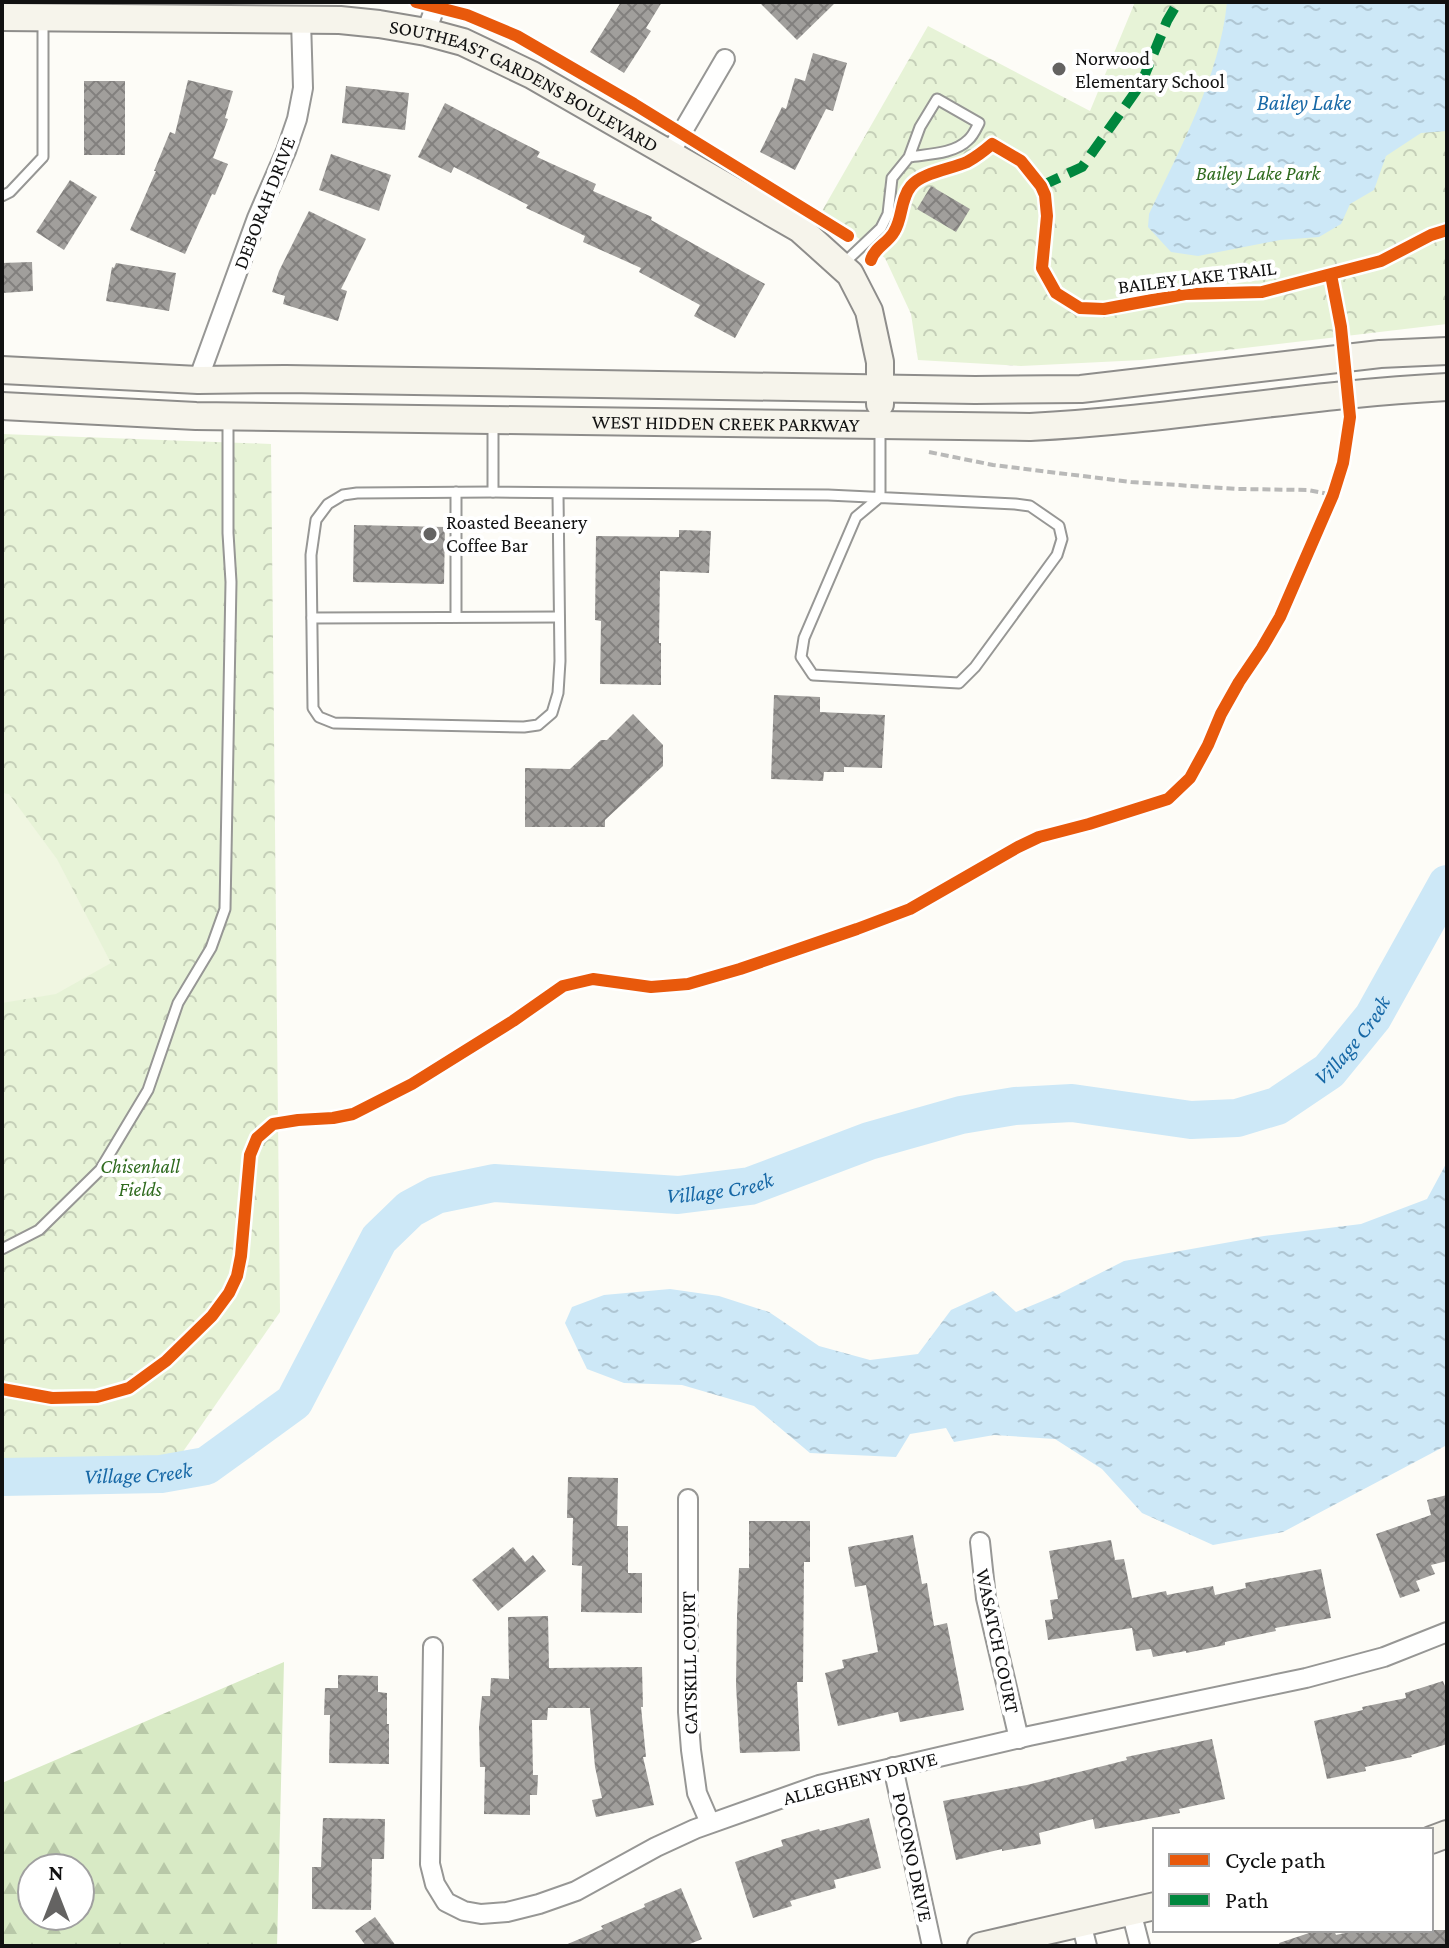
<svg xmlns="http://www.w3.org/2000/svg" width="1449" height="1948" viewBox="0 0 1449 1948" font-family="'Crimson Pro',serif">
<style>
.forest{fill:url(#forest-firs);fill-rule:evenodd}
.park{fill:url(#park-crowns)}
.pitch{fill:#f0f6e1}
.water{fill:url(#water-ripples)}
.lines{fill:none;stroke-linecap:round;stroke-linejoin:round}
.river{stroke:#cde8f7;stroke-width:38}
.building{fill:url(#building-cross-hatch)}
.lane-casing{stroke:#979795;stroke-width:13}
.street-casing{stroke:#979795;stroke-width:22}
.secondary-casing{stroke:#8e8d8b;stroke-width:30}
.path{stroke:#b9b9b8;stroke-width:4;stroke-dasharray:8 4;stroke-linecap:butt}
.lane{stroke:#fffffe;stroke-width:9}
.street{stroke:#fffffe;stroke-width:18}
.secondary{stroke:#f6f4eb;stroke-width:26}
.quiet{stroke:#00873e;stroke-width:10;stroke-dasharray:20 10;stroke-linecap:butt}
.cycleway-casing{stroke:#fff;stroke-width:17}
.cycleway{stroke:#e8590c;stroke-width:12}
.poi-dot{fill:#646362;stroke:#fff;stroke-width:3}
.labels{text-anchor:middle;stroke-width:8;stroke-linejoin:round;paint-order:stroke}
.poi-label{font-size:20px;fill:#111;stroke:#fff;text-anchor:start}
.street-label{font-size:20px;fill:#111;stroke:#fff}
.park-label{font-size:20px;font-style:italic;fill:#2f6b1f;stroke:#fff}
.water-label{font-size:22px;font-style:italic;fill:#1768a6;stroke:#fff}
</style>
<defs>
<pattern id="forest-firs" width="22" height="20" patternUnits="userSpaceOnUse" patternTransform="scale(2)"><rect width="22" height="20" fill="#d8eac5"/><path d="M5 1l3.5 6h-7zM16 11l3.5 6h-7z" fill="#b8c8a8"/></pattern>
<pattern id="park-crowns" width="20" height="18" patternUnits="userSpaceOnUse" patternTransform="scale(2)"><rect width="20" height="18" fill="#e7f3d7"/><path d="M2 6a3 3 0 1 1 6 0M12 15a3 3 0 1 1 6 0" fill="none" stroke="#c5cfb8"/></pattern>
<pattern id="water-ripples" width="26" height="14" patternUnits="userSpaceOnUse" patternTransform="scale(2)"><rect width="26" height="14" fill="#cde8f7"/><path d="M2 4q2-2 4 0t4 0M15 11q2-2 4 0t4 0" fill="none" stroke="#afc6d3"/></pattern>
<pattern id="building-cross-hatch" width="8" height="8" patternUnits="userSpaceOnUse" patternTransform="scale(2)"><rect width="8" height="8" fill="#a19f9c"/><path d="M0 0l8 8M0 8l8-8" fill="none" stroke="#82807e"/></pattern>
</defs>
<rect width="100%" height="100%" fill="#fdfcf7"/>
<path class="forest" d="M284,1662L277,1946H2V1783ZM32,1868H80V1916H32Z"/>
<g class="park">
<polygon points="1135,2 1447,2 1447,324 1142,360 1021,366 918,360 911,314 885,258 822,211 928,26 1090,111"/>
<polygon points="2,434 271,444 280,1312 173,1466 2,1478"/>
</g>
<polygon class="pitch" points="2,793 9,794 57,859 111,963 56,994 2,1003"/>
<g class="water">
<path d="M1227,2H1447V131L1421,133L1386,156L1374,190L1350,204L1341,224L1319,237L1280,240L1198,256L1171,252L1148,227L1149,214C1180,149 1220,75 1227,2Z"/>
<polygon points="1447,1162 1447,1445 1283,1532 1213,1545 1142,1513 1102,1469 1055,1439 994,1435 954,1442 946,1428 910,1434 896,1457 810,1453 754,1406 682,1385 624,1383 587,1369 565,1323 572,1307 604,1295 670,1289 719,1296 769,1312 819,1346 870,1360 918,1354 951,1310 993,1291 1016,1312 1057,1295 1124,1261 1264,1236 1361,1224 1427,1199"/>
</g>
<g class="lines">
<path class="river" id="s1" d="M2,1477L161,1474L206,1466L294,1402L379,1239L410,1209L436,1195L494,1183L678,1195L750,1186L869,1141L961,1115L1015,1106L1072,1103L1191,1120L1237,1118L1277,1106L1329,1071L1373,1017L1447,884"/>
</g>
<g class="building">
<polygon points="621,2 662,2 646,28 651,31 624,73 590,52"/>
<polygon points="759,2 836,2 797,40"/>
<polygon points="813,53 847,63 833,111 826,109 795,170 760,152 782,107 786,109 795,78 805,81"/>
<polygon points="188,80 233,91 225,118 228,119 213,158 228,164 215,195 212,194 185,254 130,230 156,171 154,171 170,132 175,134"/>
<rect x="84" y="81" width="41" height="74"/>
<polygon points="346,86 409,93 405,130 342,123"/>
<polygon points="445,103 540,152 537,157 596,184 593,191 652,217 651,220 765,284 735,338 694,316 700,305 639,272 641,268 583,242 585,236 526,208 528,205 454,167 451,173 418,157"/>
<polygon points="331,154 391,175 379,211 319,190"/>
<polygon points="70,180 97,197 64,250 36,232"/>
<polygon points="931,186 970,209 956,232 917,209"/>
<polygon points="309,211 366,239 341,289 347,291 338,321 283,304 285,296 272,292 279,271"/>
<polygon points="32,262 33,291 2,293 2,263"/>
<polygon points="116,263 176,273 169,311 106,301 112,267 114,268"/>
<polygon points="354,525 445,527 444,584 353,582"/>
<polygon points="679,530 711,531 709,573 660,571 659,643 661,643 661,685 600,684 601,621 595,620 596,536 679,537"/>
<polygon points="774,695 820,697 820,712 885,715 882,768 844,767 844,772 824,772 823,781 771,779"/>
<polygon points="633,714 663,745 663,766 605,820 605,827 525,827 525,768 570,769 601,740 607,740"/>
<polygon points="568,1477 618,1478 617,1526 628,1526 628,1573 642,1573 642,1613 581,1612 582,1566 572,1565 573,1518 567,1518"/>
<polygon points="1447,1495 1447,1561 1431,1565 1435,1574 1416,1581 1420,1591 1400,1598 1376,1534 1431,1515 1427,1500"/>
<polygon points="749,1521 810,1521 810,1562 804,1562 803,1682 797,1682 800,1751 740,1753 736,1685 737,1616 739,1568 749,1568"/>
<polygon points="913,1535 922,1584 927,1583 934,1626 947,1623 964,1710 900,1722 898,1712 838,1726 825,1673 844,1668 842,1660 878,1652 866,1585 855,1587 848,1547"/>
<polygon points="1111,1540 1115,1560 1124,1559 1132,1598 1166,1591 1167,1595 1213,1586 1215,1595 1246,1588 1245,1583 1321,1569 1331,1618 1275,1628 1276,1631 1225,1642 1225,1645 1186,1653 1186,1651 1153,1657 1151,1649 1136,1651 1132,1628 1048,1640 1045,1620 1053,1619 1050,1600 1058,1599 1049,1551"/>
<polygon points="513,1547 525,1562 533,1555 546,1571 498,1611 472,1580"/>
<polygon points="548,1616 549,1668 642,1667 643,1707 641,1707 646,1757 643,1757 654,1805 596,1817 592,1800 602,1798 595,1767 590,1708 548,1708 547,1720 532,1720 533,1775 538,1775 537,1795 530,1795 530,1815 484,1814 485,1767 480,1767 479,1727 482,1696 490,1696 491,1678 509,1679 508,1617"/>
<polygon points="338,1675 378,1676 378,1692 387,1693 387,1724 389,1724 389,1764 329,1763 330,1715 324,1715 325,1688 338,1688"/>
<polygon points="1443,1681 1447,1692 1447,1744 1411,1755 1412,1757 1365,1767 1366,1771 1327,1779 1314,1721 1363,1710 1362,1707 1406,1698 1405,1693"/>
<polygon points="1212,1739 1225,1799 1179,1809 1180,1813 1095,1829 1093,1819 1039,1833 1041,1844 1002,1851 1002,1849 956,1860 943,1801 1027,1785 1127,1760 1126,1757"/>
<polygon points="323,1818 385,1819 384,1859 372,1859 371,1910 312,1909 312,1867 321,1867"/>
<polygon points="869,1818 881,1868 834,1880 836,1888 790,1901 792,1906 753,1918 735,1862 783,1846 781,1840 819,1829 820,1831"/>
<polygon points="681,1888 702,1939 685,1946 563,1946 603,1929 601,1926 645,1907 644,1904"/>
<polygon points="375,1917 396,1946 366,1946 355,1931"/>
<polygon points="1318,1930 1334,1930 1336,1935 1358,1930 1447,1930 1447,1946 1280,1946 1279,1943"/>
</g>
<g class="lines">
<g class="lane-casing">
<g id="lane">
<polyline points="2,196 10,192 43,157 43,21"/>
<path d="M842,265L881,228L888,214L892,178L909,157L920,127L937,99L979,123C976,129 973,136 968,140C954,154 928,154 909,157"/>
<polyline points="493,423 493,492 828,495 1015,504 1030,506 1059,526 1062,539 1057,555 975,667 959,683 813,675 801,657 804,638 856,517 880,497 880,427"/>
<polyline points="456,492 456,617"/>
<polyline points="493,492 357,493 343,495 328,504 316,520 311,555 313,708 319,717 334,723 524,727 538,725 552,713 558,693 560,661 558,494"/>
<polyline points="312,618 559,617"/>
<polyline points="2,1249 39,1230 100,1170 148,1090 178,1003 211,948 225,909 231,582 228,533 228,419"/>
</g>
</g>
<g class="street-casing">
<g id="street">
<polyline points="426,32 437,2"/>
<polyline points="670,153 725,59"/>
<polyline points="198,380 257,218 286,151 297,119 303,88 301,20"/>
<polyline points="688,1499 688,1712 691,1750 697,1793 710,1823"/>
<polyline points="980,1542 986,1598 1019,1739"/>
<polyline points="433,1647 430,1864 435,1884 446,1902 464,1911 481,1914 507,1912 539,1904 576,1891 656,1847 695,1829 819,1785 1029,1736 1306,1678 1384,1657 1447,1632"/>
<polyline points="893,1767 932,1946"/>
<polyline points="1131,1911 1140,1946"/>
<polyline points="1081,1923 1087,1946"/>
</g>
</g>
<g class="secondary-casing">
<g id="secondary">
<path id="s2" d="M2,17L340,20L379,24L426,32L463,42L532,75L800,229L850,274L869,311L880,362V404"/>
<polyline points="2,370 198,380 286,379 975,390 1081,389 1380,354 1447,351"/>
<path id="s3" d="M2,406L196,416L1030,427C1170,420 1307,394 1447,387"/>
<polyline points="1431,1840 1447,1834"/>
<polyline points="981,1946 1155,1906"/>
</g>
</g>
<polyline class="path" points="929,452 993,465 1131,482 1238,489 1308,490 1333,495"/>
<use href="#lane" class="lane"/>
<use href="#street" class="street"/>
<use href="#secondary" class="secondary"/>
<polyline class="quiet" points="1041,186 1082,167 1141,84 1167,21 1178,2"/>
<g class="cycleway-casing">
<g id="cycleway">
<polyline points="416,2 467,15 517,36 634,104 848,236"/>
<path d="M871,260C874,248 888,243 894,232C903,218 900,199 911,186C921,173 951,169 967,162C976,157 984,151 992,144L1021,161L1041,186L1045,195L1047,216L1042,268L1056,293L1080,308L1104,309L1185,294L1262,292L1381,261L1431,235L1447,230"/>
<polyline points="2,1389 52,1398 97,1397 129,1388 166,1361 212,1316 229,1293 237,1276 241,1256 250,1155 257,1138 273,1124 298,1120 333,1118 353,1114 412,1084 513,1021 563,986 593,979 651,987 688,984 740,969 857,929 910,909 1018,847 1039,837 1089,824 1168,799 1190,778 1208,745 1221,714 1239,682 1262,648 1280,617 1333,495 1343,463 1350,417 1341,327 1331,275"/>
</g>
</g>
<use href="#cycleway" class="cycleway"/>
</g>
<g class="poi-dot">
<circle cx="1059" cy="69" r="8"/>
<circle cx="430" cy="534" r="8"/>
</g>
<g class="labels">
<g class="poi-label">
<text x="1075" y="65">Norwood<tspan x="1075" dy="23">Elementary School</tspan></text>
<text x="446" y="529">Roasted Beeanery<tspan x="446" dy="23">Coffee Bar</tspan></text>
</g>
<g class="street-label">
<text dy="7" stroke="none"><textPath href="#s2" startOffset="536">SOUTHEAST GARDENS BOULEVARD</textPath></text>
<text transform="translate(264 203) rotate(-69)" y="7">DEBORAH DRIVE</text>
<text transform="translate(1197 277) rotate(-7)" y="7">BAILEY LAKE TRAIL</text>
<text dy="7" stroke="none"><textPath href="#s3" startOffset="724">WEST HIDDEN CREEK PARKWAY</textPath></text>
<text transform="translate(998 1641) rotate(78)" y="7">WASATCH COURT</text>
<text transform="translate(689 1663) rotate(-91)" y="7">CATSKILL COURT</text>
<text transform="translate(860 1778) rotate(-15)" y="7">ALLEGHENY DRIVE</text>
<text transform="translate(913 1857) rotate(78)" y="7">POCONO DRIVE</text>
</g>
<g class="park-label">
<text x="1258" y="180">Bailey Lake Park</text>
<text x="140" y="1173">Chisenhall<tspan x="140" dy="23">Fields</tspan></text>
</g>
<g class="water-label">
<text x="1304" y="110">Bailey Lake</text>
<text dy="8" stroke="none"><textPath href="#s1" startOffset="1530">Village Creek</textPath></text>
<text dy="8" stroke="none"><textPath href="#s1" startOffset="856">Village Creek</textPath></text>
<text dy="8" stroke="none"><textPath href="#s1" startOffset="136">Village Creek</textPath></text>
</g>
</g>
<rect width="1449" height="1948" fill="none" stroke="#111111" stroke-width="8"/>
<rect x="1153" y="1828" width="280" height="104" fill="#ffffff" stroke="#a0a0a0" stroke-width="2"/>
<rect x="1169" y="1854" width="40" height="12" fill="#e8590c" stroke="#a0a0a0" stroke-width="2"/>
<text x="1225" y="1868" font-size="24" fill="#111111">Cycle path</text>
<rect x="1169" y="1894" width="40" height="12" fill="#00873e" stroke="#a0a0a0" stroke-width="2"/>
<text x="1225" y="1908" font-size="24" fill="#111111">Path</text>
<g transform="translate(56 1892)"><circle r="38" fill="#ffffff" stroke="#a0a0a0" stroke-width="2"/>
<path d="M0-6L14 30L0 20L-14 30Z" fill="#646362"/>
<text y="-12" font-size="22" font-weight="bold" text-anchor="middle" fill="#111111">N</text>
</g>
</svg>
